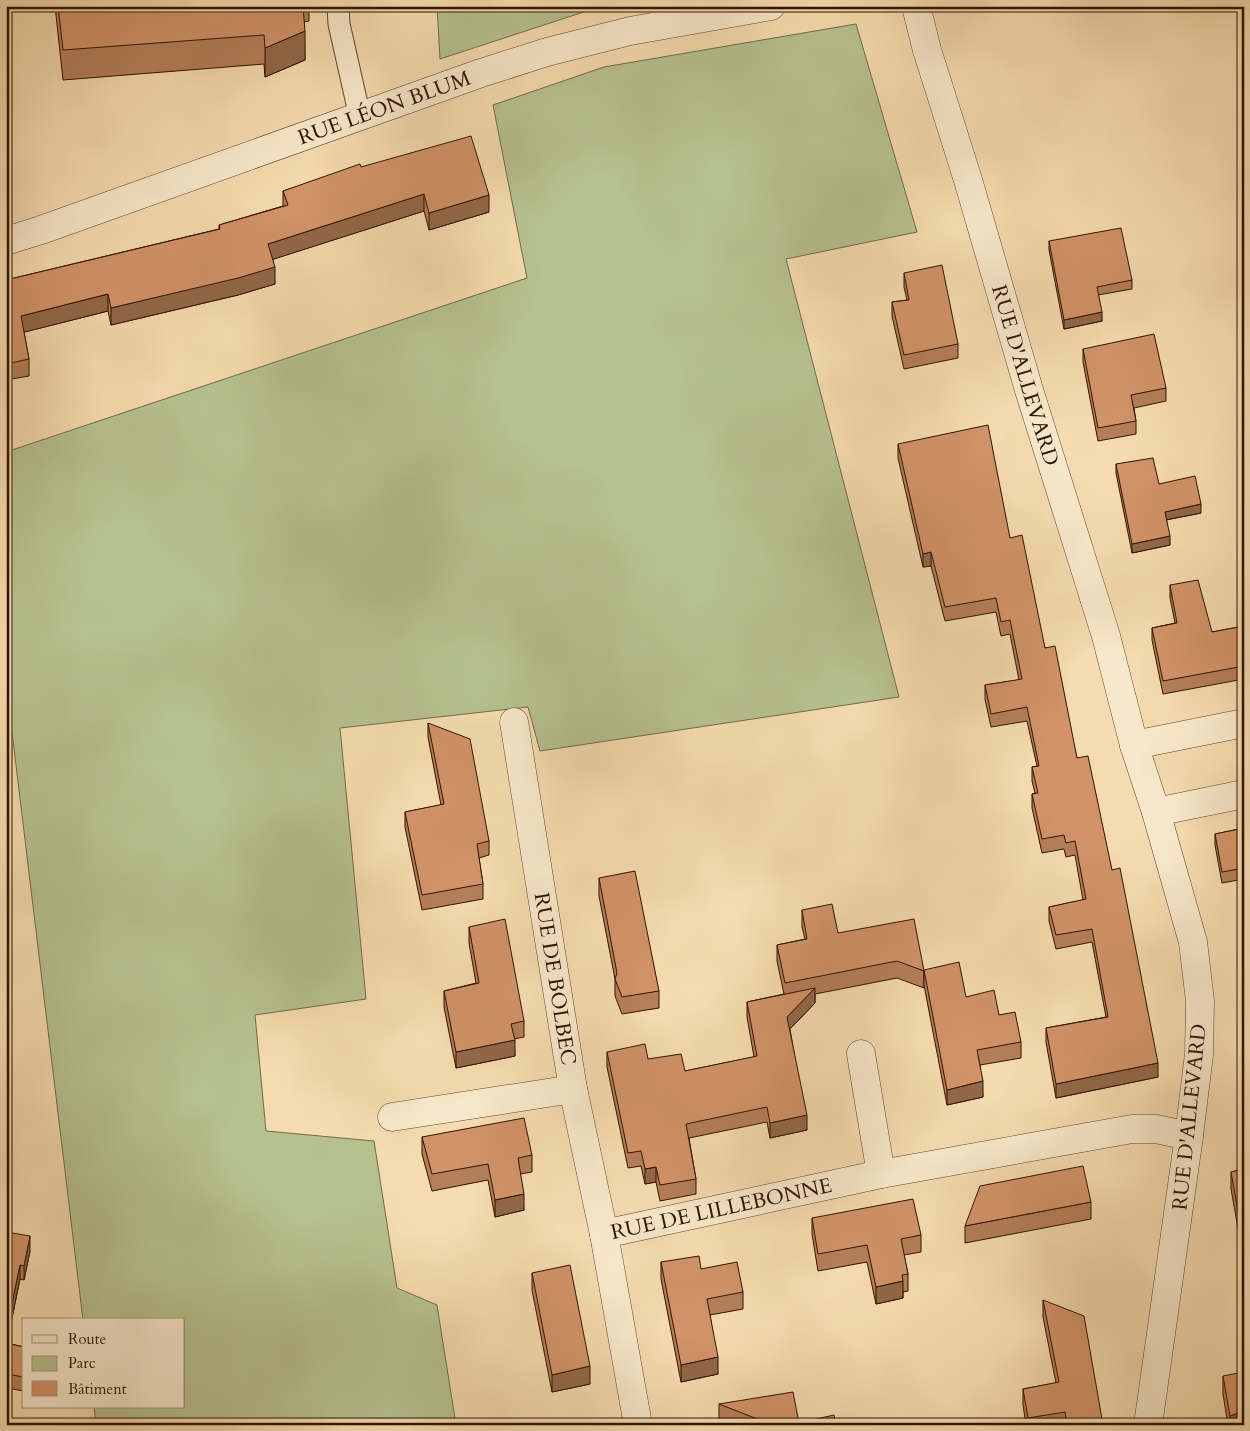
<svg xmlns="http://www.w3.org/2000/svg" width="1250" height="1431" viewBox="0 0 1250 1431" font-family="Cardo,serif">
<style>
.green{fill:#b6c18f;stroke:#726a48}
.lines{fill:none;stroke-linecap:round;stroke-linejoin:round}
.lane-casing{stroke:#60452c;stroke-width:23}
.street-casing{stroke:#60452c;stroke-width:29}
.lane{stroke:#f8e8cb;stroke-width:21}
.street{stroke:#f8e8cb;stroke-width:28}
.wall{fill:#b47e59;stroke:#2f1300}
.shaded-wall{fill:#926748;stroke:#2f1300}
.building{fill:#d19367;stroke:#2f1300}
.labels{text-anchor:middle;stroke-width:4.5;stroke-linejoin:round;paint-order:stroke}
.street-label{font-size:21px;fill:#2f1300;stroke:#f8e8cb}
</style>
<rect width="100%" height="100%" fill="#f5dbaf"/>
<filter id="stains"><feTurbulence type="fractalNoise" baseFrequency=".004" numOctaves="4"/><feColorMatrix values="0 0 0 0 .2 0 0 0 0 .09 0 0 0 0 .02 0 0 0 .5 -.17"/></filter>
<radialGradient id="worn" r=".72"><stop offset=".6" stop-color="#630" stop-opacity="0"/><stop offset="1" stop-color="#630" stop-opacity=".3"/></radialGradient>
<g class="green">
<polygon points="437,6 602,6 440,59"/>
<polygon points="856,24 917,232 786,259 899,697 540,751 528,707 340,728 366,999 255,1015 266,1131 374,1141 397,1288 437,1305 456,1425 96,1425 94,1407 184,1407 184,1320 83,1320 12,732 6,711 6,452 527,278 493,105 604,67"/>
</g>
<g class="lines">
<g class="lane-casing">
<polyline id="lane" points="338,6 339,24 360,117"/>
</g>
<g class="street-casing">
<g id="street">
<path id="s1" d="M916,6L927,50L968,180L1029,390L1106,636L1134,745L1156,812L1193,942L1200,1001L1199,1054L1189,1136L1148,1425"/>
<path id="s2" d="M6,241L41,230L481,73L547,52L630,31L771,6"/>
<path id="s3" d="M514,722L573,1089L604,1234"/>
<polyline points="1134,745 1244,723"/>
<polyline points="1156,812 1244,794"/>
<polyline points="861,1054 881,1174"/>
<polyline points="392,1117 573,1089"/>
<path id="s4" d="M638,1425L604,1234L881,1174L1132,1129H1156L1189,1136"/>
</g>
</g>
<use href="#lane" class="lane"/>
<use href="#street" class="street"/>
</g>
<g class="wall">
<polygon points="55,6 309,6 309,21 304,22 305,60 265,77 264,64 63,80"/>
<polygon points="361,167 489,212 429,230 424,211 273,259 275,284 238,295 111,325 108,311 24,332 29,359 29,376 6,380 6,280 219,229 219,225 283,206 283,191"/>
<polygon points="1049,241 1132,280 1132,289 1098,295 1102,321 1064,329 1049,250"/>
<polygon points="904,273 958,344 958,358 904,369 892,316 892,302 907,300 904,287"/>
<polygon points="1083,349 1166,388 1166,401 1134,408 1136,421 1136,434 1098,441 1083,362"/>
<polygon points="898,444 1010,538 1045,648 1077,758 1112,870 1158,1077 1056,1098 1046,1042 1046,1028 1106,1017 1092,942 1056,949 1049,921 1049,907 1083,900 1075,855 1066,857 1064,849 1042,853 1032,808 1032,794 1035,793 1032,781 1032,767 1037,766 1027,721 991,727 985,699 985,685 1019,680 1010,634 1001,636 996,612 945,621 931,566 923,567 898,458"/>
<polygon points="1116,464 1159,484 1201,513 1166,520 1170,545 1132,553 1116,473"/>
<polygon points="1170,585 1212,632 1244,626 1244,679 1163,694 1152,640 1152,628 1175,623 1170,598"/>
<polygon points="428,723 489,841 489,855 479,858 483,884 483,899 422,910 405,827 405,812 441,805 428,737"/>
<polygon points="1244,828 1244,879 1222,883 1215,845 1215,834"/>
<polygon points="599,878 659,991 659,1008 622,1014 615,996 615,979 599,896"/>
<polygon points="802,910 838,933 924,971 924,988 897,978 815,994 815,1003 790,1029 807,1130 770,1138 767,1122 689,1138 696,1179 696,1194 660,1201 656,1182 645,1184 641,1166 628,1168 607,1067 607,1052 648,1059 685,1071 754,1057 747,1017 747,1002 784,994 777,961 777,945 805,939 802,927"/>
<polygon points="469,927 524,1021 524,1037 514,1039 515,1056 456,1068 444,1007 444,991 476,983 469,943"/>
<polygon points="924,970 966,997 999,1015 1021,1042 1021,1058 980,1065 983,1097 947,1105 924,985"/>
<polygon points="1244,995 1244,1023 1239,1011 1239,996"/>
<polygon points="422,1137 532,1155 532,1172 520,1174 524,1210 495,1217 488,1180 432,1191 422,1154"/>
<polygon points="1244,1169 1244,1262 1231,1189 1231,1172"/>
<polygon points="1091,1202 1091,1219 965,1243 965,1226"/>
<polygon points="812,1218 921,1235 921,1252 904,1255 908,1274 908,1291 903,1292 903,1298 876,1304 867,1262 818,1271 812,1234"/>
<polygon points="6,1232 30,1251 24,1280 20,1279 7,1343 24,1347 24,1391 6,1388"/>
<polygon points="661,1262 701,1269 743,1292 743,1309 710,1315 718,1374 681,1382 661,1279"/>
<polygon points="532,1273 590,1384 552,1392 532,1290"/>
<polygon points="1043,1300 1102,1419 1102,1425 1026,1425 1023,1405 1023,1389 1056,1383 1043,1317"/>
<polygon points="1223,1376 1244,1425 1228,1425 1223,1394"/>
<polygon points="719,1404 799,1423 836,1425 730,1425 719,1421"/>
</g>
<g class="shaded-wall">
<polygon points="305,31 305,60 265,77 265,48"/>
<polygon points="424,194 424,211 268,261 268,244"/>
<polygon points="489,195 489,212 429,230 429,213"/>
<polygon points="275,267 275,284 238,295 111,325 111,308"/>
<polygon points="108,294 108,311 21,333 21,316"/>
<polygon points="1102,312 1102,321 1064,329 1064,320"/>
<polygon points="1201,504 1201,513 1165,520 1165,512"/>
<polygon points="1170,536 1170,545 1132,553 1132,544"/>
<polygon points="931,552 931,566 923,567 923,554"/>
<polygon points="815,988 815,1003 787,1032 787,1017"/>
<polygon points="515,1040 515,1056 456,1068 456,1052"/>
<polygon points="1158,1063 1158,1077 1056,1098 1056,1084"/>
<polygon points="983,1081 983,1097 947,1105 947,1090"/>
<polygon points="807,1115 807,1130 770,1138 770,1123"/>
<polygon points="656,1167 656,1182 645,1184 645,1169"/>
<polygon points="524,1194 524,1210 495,1217 495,1200"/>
<polygon points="30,1236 30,1251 24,1280 24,1266"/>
<polygon points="20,1265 20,1279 6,1346 6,1332"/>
<polygon points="903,1281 903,1298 876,1304 876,1287"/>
<polygon points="718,1357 718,1374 681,1382 681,1365"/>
<polygon points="590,1366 590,1384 552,1392 552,1375"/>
<polygon points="1244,1411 1244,1425 1230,1425 1230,1416"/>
</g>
<g class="building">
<polygon points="58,6 303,6 305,31 265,48 264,35 63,50"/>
<polygon points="471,136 489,195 429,213 424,194 268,244 275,267 238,278 111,308 108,294 21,316 29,359 6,364 6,280 220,229 219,225 288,205 283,191 360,164 361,167"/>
<polygon points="1121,228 1132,280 1097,287 1102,312 1064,320 1049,241"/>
<polygon points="942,265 958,344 904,355 892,302 909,300 904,273"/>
<polygon points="1154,334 1166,388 1131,395 1136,421 1098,428 1083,349"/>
<polygon points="988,425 1010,538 1022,535 1045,648 1055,646 1077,758 1088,756 1112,870 1120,868 1158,1063 1056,1084 1046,1028 1108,1017 1092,929 1056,935 1049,907 1086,899 1075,841 1066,843 1064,835 1042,839 1032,794 1038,793 1032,767 1039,766 1027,707 991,714 985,685 1022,679 1010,620 1001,622 996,598 945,607 931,552 923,554 898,444"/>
<polygon points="1153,458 1159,484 1195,476 1201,504 1165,512 1170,536 1132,544 1116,464"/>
<polygon points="1198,580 1212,632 1244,626 1244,666 1163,681 1152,628 1177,623 1170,585"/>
<polygon points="428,723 470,739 489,841 477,844 483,884 422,895 405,812 444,804"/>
<polygon points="1244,828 1244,868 1222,872 1215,834"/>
<polygon points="635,871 659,991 622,997 615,979 617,973 599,878"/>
<polygon points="832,904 838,933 914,919 924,971 897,961 785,983 777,945 807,939 802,910"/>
<polygon points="505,919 524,1021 511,1024 515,1040 456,1052 444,991 479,983 469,927"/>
<polygon points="959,962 966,997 994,990 999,1015 1015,1012 1021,1042 977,1050 983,1081 947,1090 924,970"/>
<polygon points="815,988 787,1017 807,1115 770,1123 767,1107 686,1124 696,1179 660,1185 656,1167 645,1169 641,1151 628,1153 607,1052 645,1044 648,1059 681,1054 685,1071 757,1056 747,1002"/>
<polygon points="1244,995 1244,1008 1239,996"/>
<polygon points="524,1118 532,1155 518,1158 524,1194 495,1200 488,1164 432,1174 422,1137"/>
<polygon points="1083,1166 1091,1202 965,1226 980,1186"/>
<polygon points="1244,1169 1244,1245 1231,1172"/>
<polygon points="913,1199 921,1235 901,1239 908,1274 902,1275 903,1281 876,1287 867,1245 818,1254 812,1218"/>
<polygon points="6,1232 30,1236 24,1266 20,1265 6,1332"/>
<polygon points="699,1256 701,1269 737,1262 743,1292 707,1299 718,1357 681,1365 661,1262"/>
<polygon points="570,1265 590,1366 552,1375 532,1273"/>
<polygon points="1043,1300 1084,1316 1102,1419 1067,1425 1065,1412 1028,1418 1023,1389 1059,1382"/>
<polygon points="6,1343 24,1347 24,1377 6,1374"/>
<polygon points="1244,1372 1244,1411 1230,1416 1223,1376"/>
<polygon points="793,1392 799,1423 834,1415 836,1425 761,1425 760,1420 719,1404"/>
<polygon points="585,1420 586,1425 558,1425"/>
</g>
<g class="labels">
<g class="street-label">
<text dy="7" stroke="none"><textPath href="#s2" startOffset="401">RUE LÉON BLUM</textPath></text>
<text dy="7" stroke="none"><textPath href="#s1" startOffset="385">RUE D'ALLEVARD</textPath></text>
<text dy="7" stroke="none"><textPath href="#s3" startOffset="260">RUE DE BOLBEC</textPath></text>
<text transform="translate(1189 1117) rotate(-84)" y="7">RUE D'ALLEVARD</text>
<text dy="7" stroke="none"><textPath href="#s4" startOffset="314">RUE DE LILLEBONNE</textPath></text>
</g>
</g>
<rect width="1250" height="1431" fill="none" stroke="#f5dbaf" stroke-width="25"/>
<rect x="8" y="8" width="1235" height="1416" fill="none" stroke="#2f1300" stroke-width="2.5"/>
<rect x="12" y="12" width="1225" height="1406" fill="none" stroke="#2f1300"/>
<rect x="22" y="1318" width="162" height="90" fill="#f8e8cb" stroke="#a8937a"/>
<rect x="32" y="1335" width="25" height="8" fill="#f8e8cb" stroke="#a8937a"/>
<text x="68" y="1344" font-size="15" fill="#2f1300">Route</text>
<rect x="32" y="1356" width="25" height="15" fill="#b6c18f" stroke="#a8937a"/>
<text x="68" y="1368" font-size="15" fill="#2f1300">Parc</text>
<rect x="32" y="1381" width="25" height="15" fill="#d19367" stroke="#a8937a"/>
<text x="68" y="1394" font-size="15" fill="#2f1300">Bâtiment</text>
<rect width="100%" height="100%" filter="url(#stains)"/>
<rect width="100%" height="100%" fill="url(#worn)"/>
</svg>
